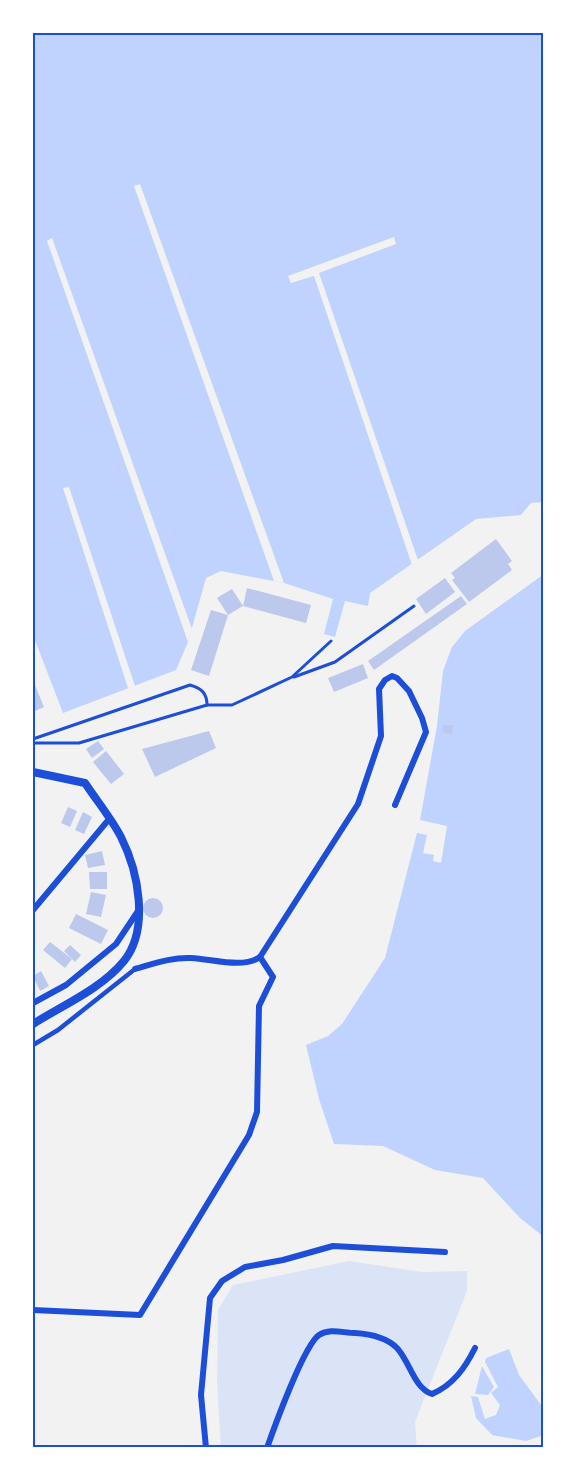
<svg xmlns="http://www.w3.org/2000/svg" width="577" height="1481" viewBox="0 0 577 1481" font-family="'Public Sans',sans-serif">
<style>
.green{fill:#dbe4f7}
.water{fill:#bfd3fe}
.pier{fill:#f2f2f2}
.building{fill:#bdc9ec}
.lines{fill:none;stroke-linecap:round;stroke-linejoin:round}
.service{stroke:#1d4ed8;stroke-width:3}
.pedestrian{stroke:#1d4ed8;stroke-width:4.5}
.minor{stroke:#1d4ed8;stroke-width:6}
.secondary{stroke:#1d4ed8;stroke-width:8}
.neatline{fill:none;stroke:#1d4ed8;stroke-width:2}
</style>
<rect width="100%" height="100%" fill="#f2f2f2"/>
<polygon class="green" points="349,1261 422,1272 467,1271 467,1291 415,1422 417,1448 221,1448 217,1382 218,1310 233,1285"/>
<g class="water">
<polygon points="33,33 544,33 544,502 531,503 521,515 476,519 370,593 368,606 345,601 335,637 324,634 333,599 284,583 221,571 206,578 188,642 176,670 63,713 33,635"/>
<polygon points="544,574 544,1237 520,1218 483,1178 435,1170 383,1146 334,1144 319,1099 306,1045 328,1036 342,1024 385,958 417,833 427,835 423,853 434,855 433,861 441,863 447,826 420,820 437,726 443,671 452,647 465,631"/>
<polygon points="509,1349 519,1375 544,1409 544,1435 526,1441 492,1435 476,1418 471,1396 478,1397 485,1419 496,1415 500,1405 491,1393 498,1387 485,1362 486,1358"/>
<polygon points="482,1366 494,1387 488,1395 475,1394"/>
</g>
<g class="pier">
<polygon points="140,184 284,583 274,581 134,186"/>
<polygon points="394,237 396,244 319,273 418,560 412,565 314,276 291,283 288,276"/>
<polygon points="52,238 192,629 188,642 47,241"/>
<polygon points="69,487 135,686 128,688 63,488"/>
</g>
<g class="building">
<polygon points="496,539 512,561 508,564 512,570 469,602 452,580 455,578 451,573"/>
<polygon points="445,578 455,592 426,614 416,599"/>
<polygon points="247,588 311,605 306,623 243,606 228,615 209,676 191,670 211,610 228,615 217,598 232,589 243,606"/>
<polygon points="461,596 467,604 374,670 368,661"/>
<polygon points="363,664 368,678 334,692 328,678"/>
<polygon points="33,680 44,707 33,712"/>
<polygon points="443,725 453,725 452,734 443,733"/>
<polygon points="209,731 216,748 155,777 142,749"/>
<polygon points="98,741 104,749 92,758 86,749"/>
<polygon points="106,751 124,774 111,784 93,762"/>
<polygon points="68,807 77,811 70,827 61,823"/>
<polygon points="83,812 92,817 84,834 75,830"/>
<polygon points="102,851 105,865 88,868 85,855"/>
<polygon points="89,872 107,872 107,889 90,889"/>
<polygon points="91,892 106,895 101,917 86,914"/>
<circle cx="153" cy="908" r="10"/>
<polygon points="76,914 108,930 101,944 69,928"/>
<polygon points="50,942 72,959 65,968 43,950"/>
<polygon points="70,945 81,955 75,962 64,951"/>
<polygon points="41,971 49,986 40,991 33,976"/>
</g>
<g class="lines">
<g class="service">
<polyline points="294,677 335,662 414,606"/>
<polyline points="207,705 232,705 292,677 331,641"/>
<path d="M33,739L190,685C201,688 207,693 207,705L79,743H33"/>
</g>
<polyline class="pedestrian" points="33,1045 58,1030 135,969"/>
<g class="minor">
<polyline points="33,910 110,818"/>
<path d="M135,969C153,964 172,957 191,958C213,959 242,969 260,957L358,804L381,736L379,689L385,680L392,676L397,678L409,691L422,718L426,732L395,805"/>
<polyline points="33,1003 66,985 116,944 138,911"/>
<polyline points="33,1310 140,1315 249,1135 257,1112 259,1006 273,977 260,957"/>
<polyline points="206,1448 201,1395 210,1298 222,1281 245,1267 283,1260 333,1246 445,1252"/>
<path d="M267,1448C274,1428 304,1345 319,1335C330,1328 343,1333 355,1333C371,1334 386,1337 397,1348C410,1362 414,1388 432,1394C453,1385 465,1368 475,1348"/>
</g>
<path class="secondary" d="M33,772L85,783C97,801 111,818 121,837C138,871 150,928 124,961C101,989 63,1005 33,1024"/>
</g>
<rect width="577" height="1481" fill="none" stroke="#ffffff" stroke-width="69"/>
<rect x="34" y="34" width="508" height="1412" class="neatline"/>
</svg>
